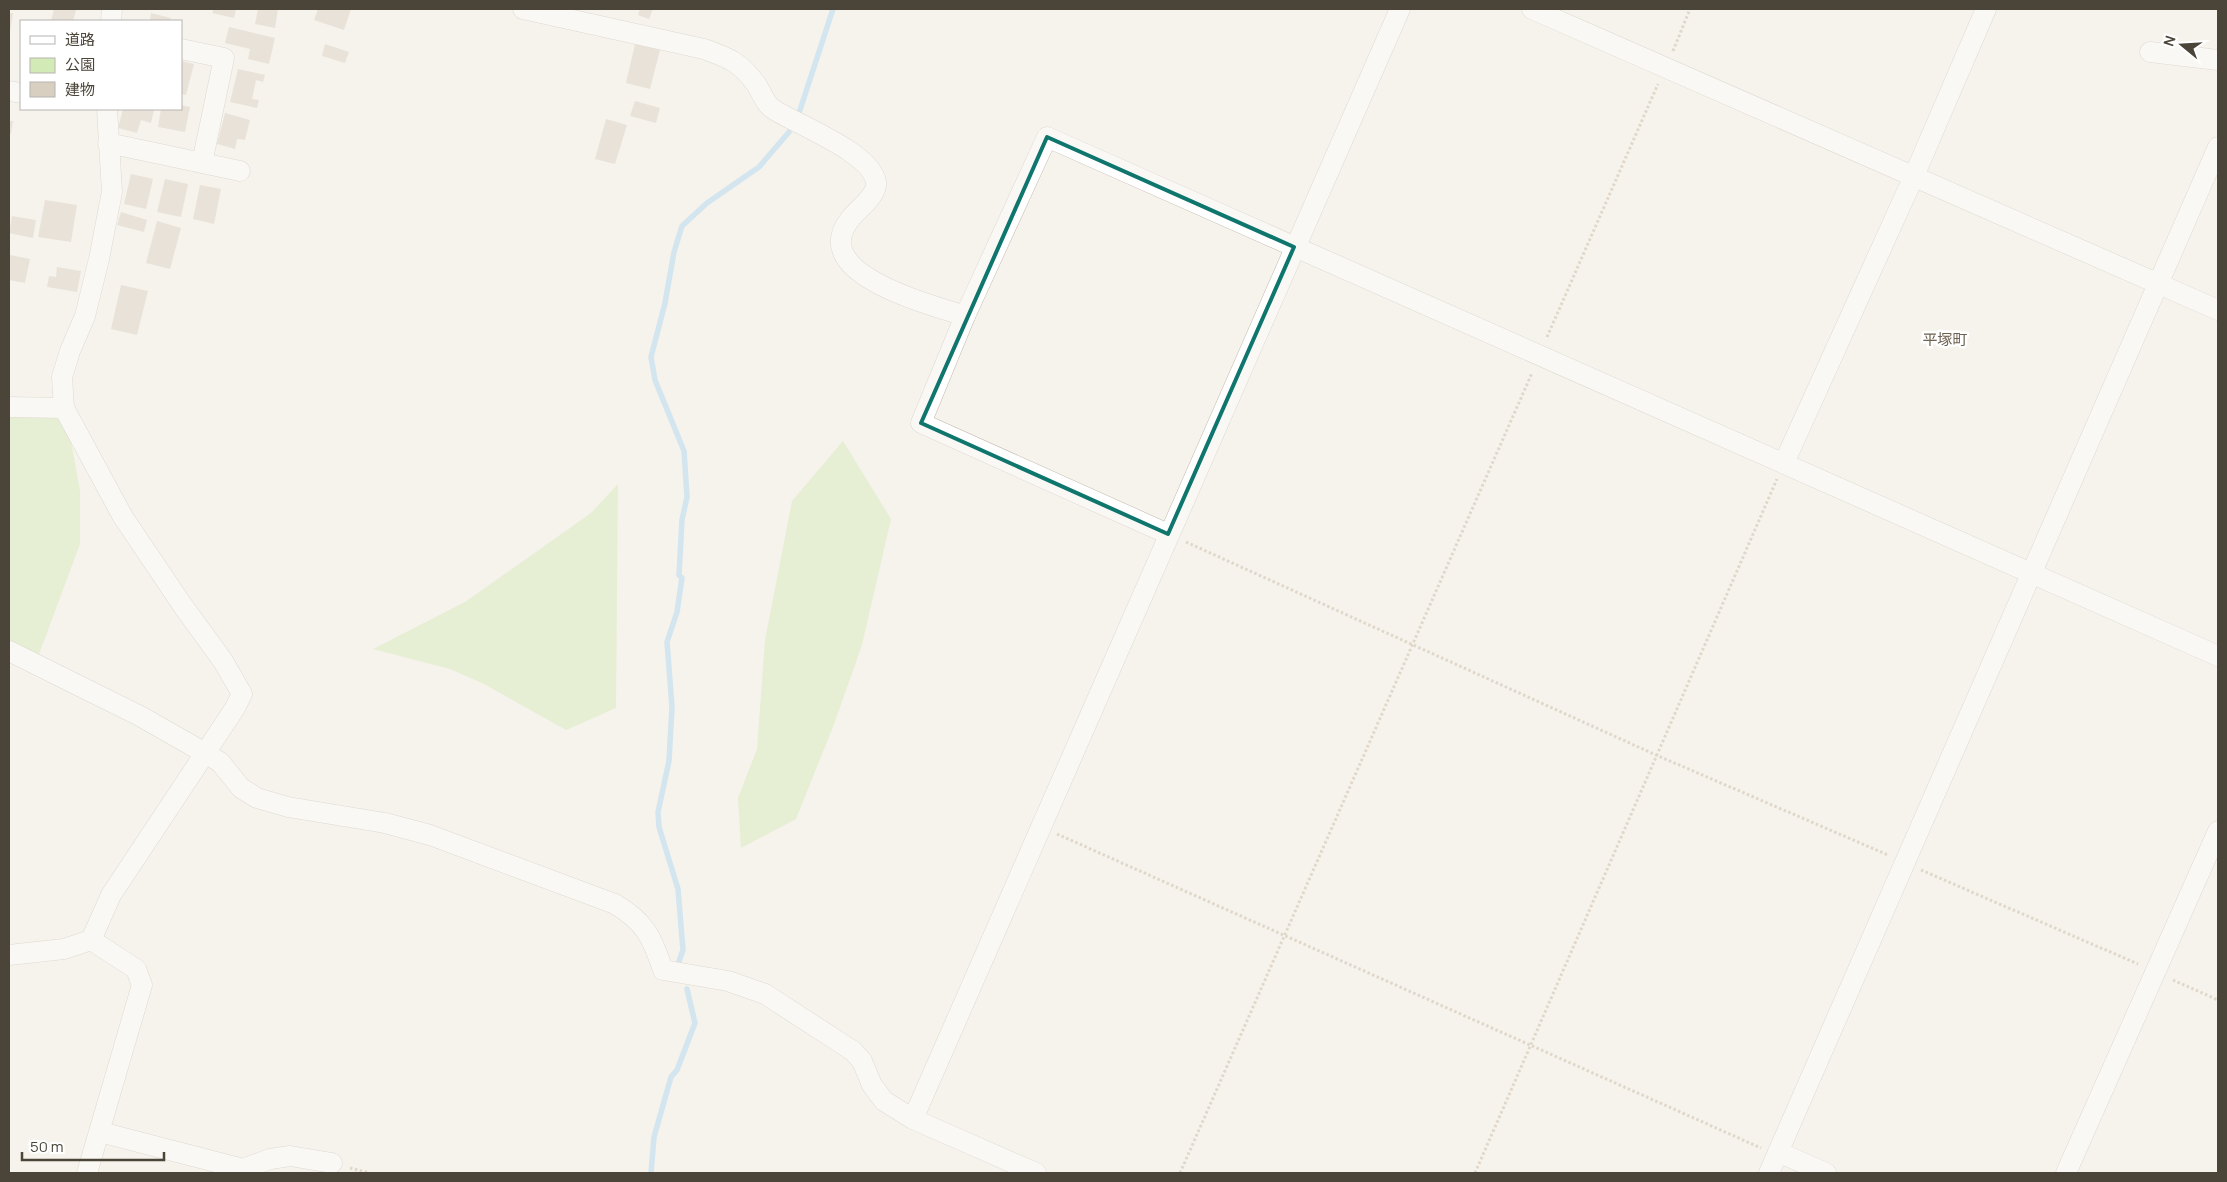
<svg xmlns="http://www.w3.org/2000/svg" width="2227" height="1182" viewBox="0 0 2227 1182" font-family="Manrope,'Noto Sans JP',sans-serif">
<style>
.green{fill:#d2eab5}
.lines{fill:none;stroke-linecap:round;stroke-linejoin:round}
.stream{stroke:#a9d4f2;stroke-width:5.5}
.building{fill:#d8cfc1}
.minor-casing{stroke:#c2bbae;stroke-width:21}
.path{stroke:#c4b79f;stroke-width:3;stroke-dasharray:2.5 2.5;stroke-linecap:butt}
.minor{stroke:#fff;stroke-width:20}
.marked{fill:none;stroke:#0f766e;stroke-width:4;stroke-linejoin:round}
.labels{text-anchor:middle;stroke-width:5;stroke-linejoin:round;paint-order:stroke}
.quarter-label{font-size:15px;fill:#6e6250;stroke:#fff}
</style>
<rect width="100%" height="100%" fill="#f6f3ec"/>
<g class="green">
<polygon points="9,413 47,416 58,419 71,441 80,491 80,544 38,657 9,659"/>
<polygon points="843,441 891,519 862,645 833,727 796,819 741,848 738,798 757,749 765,640 792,501"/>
<polygon points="618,484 616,708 566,730 484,684 450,669 373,649 465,602 591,513"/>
</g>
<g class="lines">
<g class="stream">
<polyline points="799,113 833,9"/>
<polyline points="678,964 683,950 678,889 659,827 658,812 669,761 672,707 667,642 677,612 682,578 679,575 682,520 687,497 684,451 655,380 651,357 665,303 674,252 682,226 707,203 759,167 789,132"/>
<polyline points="651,1173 654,1137 671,1077 677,1070 695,1023 687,989"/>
</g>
</g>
<g class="building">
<polygon points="54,9 76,10 73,21 51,21"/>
<polygon points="214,9 236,9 234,18 212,13"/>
<polygon points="258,9 278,9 275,28 255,24"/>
<polygon points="318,9 351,9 344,30 314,20"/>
<polygon points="640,9 653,9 649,19 638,15"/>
<polygon points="9,13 13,13 10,32 9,32"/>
<polygon points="151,13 171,18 170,21 150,21"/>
<polygon points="229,27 275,38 269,64 248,59 250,49 225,43"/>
<polygon points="325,44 349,52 345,63 322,56"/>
<polygon points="635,44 660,50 650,89 626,83"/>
<polygon points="181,61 194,64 186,95 181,94"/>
<polygon points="238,69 265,75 263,82 256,80 252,99 259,100 257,108 230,102"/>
<polygon points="635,101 660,108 656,123 630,116"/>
<polygon points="181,105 190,107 185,132 158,127 161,109 181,109"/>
<polygon points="123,109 151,109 154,110 151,123 141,120 137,133 118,128"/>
<polygon points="225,113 250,120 245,140 237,139 235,149 217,144"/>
<polygon points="606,119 627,125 615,164 595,159"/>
<polygon points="9,121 13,121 11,134 9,134"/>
<polygon points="131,174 153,179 146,209 124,204"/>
<polygon points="165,179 188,184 181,217 157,212"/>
<polygon points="200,185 221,189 214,224 193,219"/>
<polygon points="45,200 77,205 71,242 38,237"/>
<polygon points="121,212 147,220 144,232 117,225"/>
<polygon points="12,216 36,220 33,238 9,233"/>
<polygon points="157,221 181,228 170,269 146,263"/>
<polygon points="10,255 30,259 25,283 9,280"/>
<polygon points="57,267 81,271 77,292 47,287 49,276 56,277"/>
<polygon points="121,285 148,291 137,335 111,329"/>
</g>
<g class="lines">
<g class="minor-casing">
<g id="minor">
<path d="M523,9L704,49C729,58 740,62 756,84C761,91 765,104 773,109C797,125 871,152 876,182C878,195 858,209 851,218C804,274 933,305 965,316"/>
<polyline points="1532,9 2218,310"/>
<polyline points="111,21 112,9"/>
<polyline points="181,49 224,58 202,163"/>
<polyline points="2150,52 2218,60"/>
<polyline points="9,91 21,93"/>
<polyline points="108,143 240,171"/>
<polyline points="9,407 64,408"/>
<polyline points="1784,463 1914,176 1986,9"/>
<polyline points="1168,534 921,423 965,316 1047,137 2218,656"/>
<path d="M9,651L140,716L205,753L220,762L241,788L257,798L288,807L385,823L430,835L615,904C645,922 652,937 663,970L728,981L765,994L853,1051L862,1061L872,1085L884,1101L913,1119L1036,1173"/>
<polyline points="9,955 64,949 91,940 111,895 235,708 242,694 223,661 183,606 123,517 64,408 62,377 70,351 85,316 99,259 112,192 107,109"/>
<polyline points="913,1119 1400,9"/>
<polyline points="100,1132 243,1169 270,1159 290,1156 332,1163"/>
<polyline points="1778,1152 1826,1173"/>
<polyline points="87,1173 142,985 136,969 91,940"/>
<polyline points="1769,1173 2218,147"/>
<polyline points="2066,1173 2218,831"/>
</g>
</g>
<g class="path">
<polyline points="1673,51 1690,9"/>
<polyline points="1547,337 1658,84"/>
<polyline points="1186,542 1656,755 1888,855"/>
<polyline points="1057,834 1761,1148"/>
<polyline points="1921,870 2138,964"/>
<polyline points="2173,980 2218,1000"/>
<polyline points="350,1168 370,1173"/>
<polyline points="1180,1173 1532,373"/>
<polyline points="1475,1173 1777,479"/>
</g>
<use href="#minor" class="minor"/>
</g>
<path d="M0 0H2227V1182H0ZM1047,137L1294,247L1168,534L921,423Z" fill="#f6f3ec" fill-opacity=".55" fill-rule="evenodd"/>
<path class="marked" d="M1047,137L1294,247L1168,534L921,423Z"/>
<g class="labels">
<g class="quarter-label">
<text x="1945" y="345">平塚町</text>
</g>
</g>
<rect width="2227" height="1182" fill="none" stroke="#4b4439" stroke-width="20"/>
<rect x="20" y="20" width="162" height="90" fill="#ffffff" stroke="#b7b4b0"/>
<rect x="30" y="36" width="25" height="8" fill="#ffffff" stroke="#b7b4b0"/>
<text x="65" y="45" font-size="15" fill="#4b4439">道路</text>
<rect x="30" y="58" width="25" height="15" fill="#d2eab5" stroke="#b7b4b0"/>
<text x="65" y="70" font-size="15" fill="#4b4439">公園</text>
<rect x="30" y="82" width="25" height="15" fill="#d8cfc1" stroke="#b7b4b0"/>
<text x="65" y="95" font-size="15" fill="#4b4439">建物</text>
<g transform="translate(2182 45) rotate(288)" stroke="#ffffff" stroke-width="4" paint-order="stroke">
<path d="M0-4L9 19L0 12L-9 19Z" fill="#4b4439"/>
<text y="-8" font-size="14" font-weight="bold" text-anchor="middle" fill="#4b4439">N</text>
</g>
<path d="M22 1152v8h142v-8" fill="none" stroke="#4b4439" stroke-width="2.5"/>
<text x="30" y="1152" font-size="15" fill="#4b4439" stroke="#ffffff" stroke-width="4" paint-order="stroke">50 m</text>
</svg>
